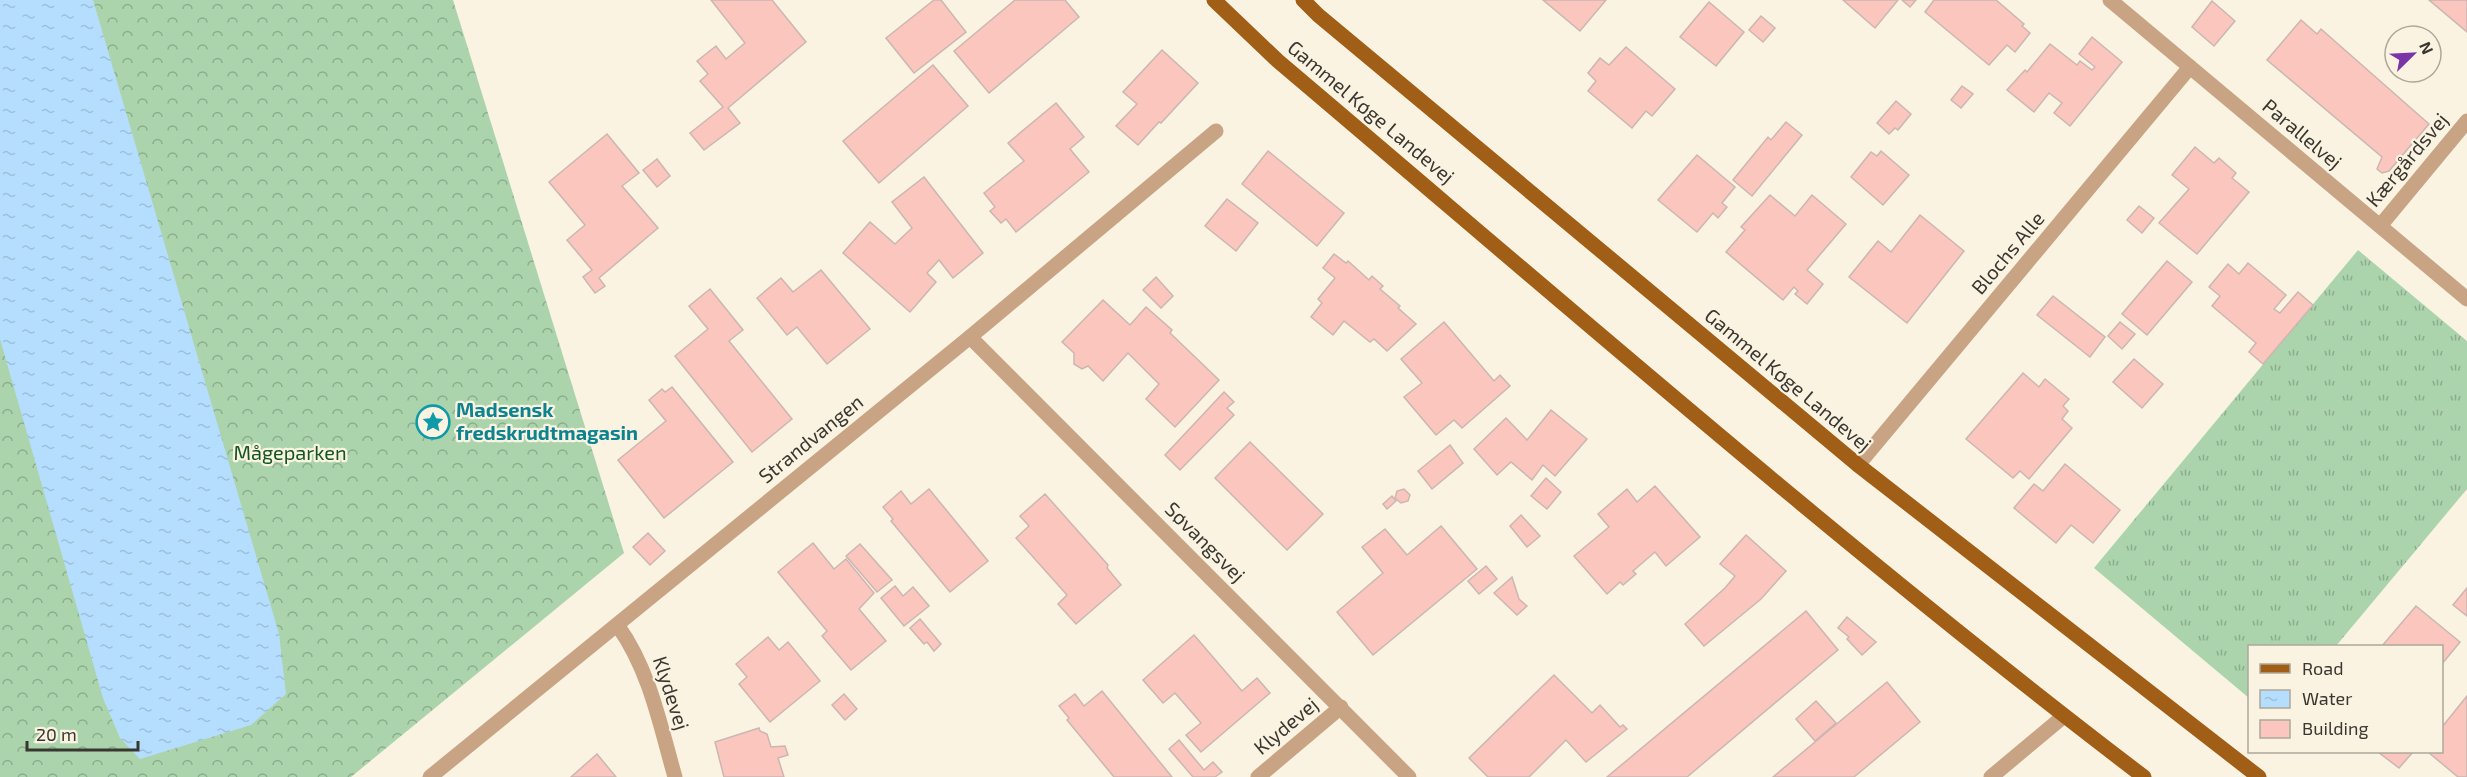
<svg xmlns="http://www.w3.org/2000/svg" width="2467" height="777" viewBox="0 0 2467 777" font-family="'Exo 2',sans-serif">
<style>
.grass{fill:url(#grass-tufts)}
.forest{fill:url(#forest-crowns)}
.water{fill:url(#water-ripples)}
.building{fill:#fbc6bd;stroke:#ccb6b2;stroke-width:1.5}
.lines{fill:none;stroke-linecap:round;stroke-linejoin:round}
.minor{stroke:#c9a484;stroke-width:15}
.major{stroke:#a05e16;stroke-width:15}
.labels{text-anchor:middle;stroke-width:4.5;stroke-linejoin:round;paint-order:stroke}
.street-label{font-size:20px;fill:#3a3730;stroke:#faf3e1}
.culture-label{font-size:20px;font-weight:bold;fill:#0d838f;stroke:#faf3e1;text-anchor:start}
.park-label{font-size:20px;fill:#125620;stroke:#faf3e1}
</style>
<defs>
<pattern id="grass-tufts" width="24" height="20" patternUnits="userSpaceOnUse" patternTransform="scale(1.5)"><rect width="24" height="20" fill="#abd4ad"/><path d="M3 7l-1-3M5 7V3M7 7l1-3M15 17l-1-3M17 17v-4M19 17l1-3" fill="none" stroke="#8cad8d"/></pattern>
<pattern id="forest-crowns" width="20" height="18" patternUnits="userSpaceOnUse" patternTransform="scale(1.5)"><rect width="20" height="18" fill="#abd4ad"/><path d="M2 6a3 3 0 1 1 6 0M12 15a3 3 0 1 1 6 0" fill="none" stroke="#8cad8d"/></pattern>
<pattern id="water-ripples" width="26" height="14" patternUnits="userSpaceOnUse" patternTransform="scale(1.5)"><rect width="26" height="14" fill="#b5defe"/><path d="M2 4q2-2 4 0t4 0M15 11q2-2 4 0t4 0" fill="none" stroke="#9cbfda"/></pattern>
</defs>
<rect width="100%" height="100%" fill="#faf3e1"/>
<polygon class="grass" points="2358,250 2467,341 2467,489 2336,646 2250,646 2249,698 2094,568"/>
<polygon class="forest" points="0,0 453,0 624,553 351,777 0,777"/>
<polygon class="water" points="0,0 93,0 279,634 286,694 251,725 140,759 120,738 103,698 0,339"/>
<g class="building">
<polygon points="711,0 772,0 806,42 728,108 740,123 704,150 690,133 723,107 700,81 708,74 697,61 716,46 726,59 745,43"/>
<polygon points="934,0 941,0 966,32 914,73 886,38"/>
<polygon points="1015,0 1065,0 1079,17 989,93 954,51"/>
<polygon points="1543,0 1606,0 1580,31"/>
<polygon points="1843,0 1898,0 1875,28"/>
<polygon points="1902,0 1916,0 1910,7"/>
<polygon points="1934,0 1996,0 2024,24 2022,26 2030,33 2015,52 2007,45 1989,65 1925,12"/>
<polygon points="2429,0 2467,0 2467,32"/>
<polygon points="2212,1 2235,21 2214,46 2192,27"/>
<polygon points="1709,2 1744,32 1716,66 1680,37"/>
<polygon points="1761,16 1775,28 1763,42 1749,30"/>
<polygon points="2301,20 2317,34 2321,29 2429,124 2389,171 2382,173 2377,169 2382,157 2267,60"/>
<polygon points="2092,37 2122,62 2070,126 2054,113 2062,103 2049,93 2034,112 2007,90 2025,70 2027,72 2050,44 2077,65 2080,61 2092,70 2095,67 2079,54"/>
<polygon points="1626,47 1675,89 1652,116 1646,111 1632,128 1588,91 1596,81 1588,73 1600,58 1609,65"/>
<polygon points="1162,50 1198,83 1161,123 1159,122 1138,145 1116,126 1137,104 1123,92"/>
<polygon points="933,65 968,106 879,183 843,141"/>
<polygon points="1962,86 1973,94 1961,108 1951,100"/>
<polygon points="1896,101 1911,114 1898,130 1895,128 1889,134 1877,123"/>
<polygon points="1056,103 1084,137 1070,149 1089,172 1016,232 1006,219 1001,223 990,211 995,207 984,193 1024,161 1008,143"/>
<polygon points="1786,122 1802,135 1752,196 1733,180 1768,137 1771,140"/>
<polygon points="607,134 639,173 622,186 658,228 599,278 605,286 595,293 583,277 592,270 567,240 585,225 549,182"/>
<polygon points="2195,147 2214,163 2219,158 2236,173 2232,178 2249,192 2197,254 2159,223 2189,189 2172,175"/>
<polygon points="1268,151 1344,213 1317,246 1242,184"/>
<polygon points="1881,151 1909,175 1883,205 1851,177 1871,152 1877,156"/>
<polygon points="1697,155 1735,187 1722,203 1727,207 1718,218 1713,213 1697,232 1658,200"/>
<polygon points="657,159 670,176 657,187 643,170"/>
<polygon points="924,177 983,253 953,278 939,260 927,273 936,282 910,312 843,253 870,222 895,244 912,228 892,202"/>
<polygon points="1770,195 1795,216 1812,195 1846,224 1807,270 1823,284 1807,304 1795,294 1798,291 1794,287 1783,300 1726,252 1745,230 1741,227"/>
<polygon points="1227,199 1258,223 1236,251 1205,226"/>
<polygon points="2139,206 2154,218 2142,233 2127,220"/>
<polygon points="1920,215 1964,251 1907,323 1849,277 1878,241 1891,252"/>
<polygon points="1334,254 1346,263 1348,261 1369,280 1372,276 1383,286 1380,289 1400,306 1398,308 1416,324 1387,351 1374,339 1370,342 1344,321 1333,335 1311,317 1322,303 1318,299 1335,278 1323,268"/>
<polygon points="2167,261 2192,282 2147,335 2122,314"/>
<polygon points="2248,263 2286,295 2274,309 2280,313 2298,292 2313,305 2263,364 2249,352 2256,343 2212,306 2220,296 2209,287 2228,264 2239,274"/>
<polygon points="821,270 870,329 827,364 797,327 787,335 757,298 781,278 793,292"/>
<polygon points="1156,277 1173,296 1161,308 1143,290"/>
<polygon points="710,289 743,330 729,341 792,419 752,452 675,356 708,329 689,306"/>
<polygon points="2053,296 2105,337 2090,357 2037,315"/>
<polygon points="1103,300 1130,325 1146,307 1172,330 1170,333 1219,380 1175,427 1146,399 1159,384 1128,353 1103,381 1088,366 1082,369 1074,364 1074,353 1062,342"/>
<polygon points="1444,322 1494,381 1500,375 1510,386 1462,428 1454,420 1436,435 1404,397 1422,383 1401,359"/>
<polygon points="2120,322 2135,334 2122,349 2108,336"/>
<polygon points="2134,359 2163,384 2142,408 2113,382"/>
<polygon points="2023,373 2039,387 2045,379 2069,399 2063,406 2068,411 2062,419 2072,428 2029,479 2020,471 2013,478 1966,439"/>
<polygon points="672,387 733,462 664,518 618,460 666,421 649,400 662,389 665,392"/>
<polygon points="1224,392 1234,402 1227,408 1234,415 1180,470 1165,455"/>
<polygon points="1551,410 1587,439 1555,476 1543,465 1532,480 1511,462 1497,475 1474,449 1506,418 1527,440"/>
<polygon points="1250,442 1323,514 1287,550 1215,478"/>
<polygon points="1450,445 1463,463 1432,489 1418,471"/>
<polygon points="2065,464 2120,510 2093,543 2071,525 2056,543 2014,508 2034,484 2043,491"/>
<polygon points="1546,478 1561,492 1547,509 1531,496"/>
<polygon points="1655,486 1700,537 1666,566 1655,552 1633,571 1636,574 1623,585 1620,582 1607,594 1574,556 1609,527 1598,514 1627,489 1637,502"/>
<polygon points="929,489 988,561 950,592 891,521 893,519 883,507 901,491 911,504"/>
<polygon points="1404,489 1410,495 1408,501 1401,503 1395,498 1397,491"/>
<polygon points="1045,494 1108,565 1107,568 1121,585 1076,624 1058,604 1067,595 1016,538 1029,526 1020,516"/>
<polygon points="1392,496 1396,501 1387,509 1383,504"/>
<polygon points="1521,515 1540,536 1527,547 1510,526"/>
<polygon points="1441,526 1477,569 1373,655 1337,612 1383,573 1362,547 1385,529 1407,555"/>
<polygon points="648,533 665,551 650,565 633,547"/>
<polygon points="1746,535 1786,571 1761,599 1704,646 1685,624 1725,588 1735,576 1720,564"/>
<polygon points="813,543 834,569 846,559 874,593 859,609 886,641 851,670 822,636 827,631 778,572"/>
<polygon points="860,544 892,580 877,592 846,556"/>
<polygon points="1486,566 1497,579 1479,594 1468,581"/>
<polygon points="1512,577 1519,599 1527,606 1517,615 1494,593"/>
<polygon points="895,586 903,596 913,587 929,606 904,626 881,598"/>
<polygon points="2467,588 2467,616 2453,605"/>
<polygon points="2416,606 2460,642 2442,664 2442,646 2382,646"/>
<polygon points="1806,611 1838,650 1687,777 1607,777"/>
<polygon points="1847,617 1876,642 1862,655 1847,639 1849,637 1838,628"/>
<polygon points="920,619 941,644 934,651 927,642 924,644 910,628"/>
<polygon points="1194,635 1242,691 1257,678 1270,693 1201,752 1186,735 1201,723 1175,693 1163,703 1143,680"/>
<polygon points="768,637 779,650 788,642 820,681 770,722 739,684 747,677 736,664"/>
<polygon points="1554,675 1592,713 1600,705 1620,727 1623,725 1627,729 1586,762 1566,740 1529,777 1488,777 1469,758"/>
<polygon points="1887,682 1920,722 1854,777 1773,777"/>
<polygon points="1102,691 1172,777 1114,777 1067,720 1069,718 1059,706 1075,694 1084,706"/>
<polygon points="844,694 857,709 845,720 832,705"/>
<polygon points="2467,696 2467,777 2458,777 2428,752 2442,752 2442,727"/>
<polygon points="1816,701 1836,723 1815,741 1796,719"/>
<polygon points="759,728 760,731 767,734 771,747 785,746 788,755 778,758 784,777 724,777 715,742"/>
<polygon points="1179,740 1204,770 1213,762 1222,772 1215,777 1193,777 1169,749"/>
<polygon points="2378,752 2413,752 2399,768"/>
<polygon points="597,754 616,777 571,777"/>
</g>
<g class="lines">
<g class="minor">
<polyline points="2110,0 2467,299"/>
<polyline points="2380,226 2467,121"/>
<polyline points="970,337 1409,777"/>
<polyline points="1858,465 2190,67"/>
<path d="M618,626C650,671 660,725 675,777"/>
<polyline points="430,777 970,337 1216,131"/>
<polyline points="1258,777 1341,707"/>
<polyline points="1991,777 2064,716"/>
</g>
<g class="major">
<path d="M1214,0L1278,61C1564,303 1846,550 2144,777"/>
<polyline points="1303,0 1318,15 1858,465 2259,777"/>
</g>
</g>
<defs>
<g id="sight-ring" transform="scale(1.725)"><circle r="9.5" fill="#faf3e1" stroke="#0f9aa8" stroke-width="1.5"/><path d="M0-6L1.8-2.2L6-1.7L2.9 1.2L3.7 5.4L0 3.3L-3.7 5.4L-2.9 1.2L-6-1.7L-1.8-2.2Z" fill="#0f9aa8"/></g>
</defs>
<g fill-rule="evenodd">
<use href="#sight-ring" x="433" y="422"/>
</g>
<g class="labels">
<g class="street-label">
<text transform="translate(1371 112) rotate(40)" y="7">Gammel Køge Landevej</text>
<text transform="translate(2302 134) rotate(40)" y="7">Parallelvej</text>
<text transform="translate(2407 160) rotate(-50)" y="7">Kærgårdsvej</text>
<text transform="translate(2008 253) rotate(-50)" y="7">Blochs Alle</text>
<text transform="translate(1788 380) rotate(40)" y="7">Gammel Køge Landevej</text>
<text transform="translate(811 439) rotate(-39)" y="7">Strandvangen</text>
<text transform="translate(1205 542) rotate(45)" y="7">Søvangsvej</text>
<text transform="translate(671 693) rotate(72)" y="7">Klydevej</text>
<text transform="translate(1286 726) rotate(-40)" y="7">Klydevej</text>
</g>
<g class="culture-label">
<text x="456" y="417">Madsensk<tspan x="456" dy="23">fredskrudtmagasin</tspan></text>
</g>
<g class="park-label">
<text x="290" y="460">Mågeparken</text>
</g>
</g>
<rect x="2248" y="645" width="195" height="108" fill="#faf3e1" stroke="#ada89a" stroke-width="1.5"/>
<rect x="2260" y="664" width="30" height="9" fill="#a05e16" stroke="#ada89a" stroke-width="1.5"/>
<text x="2302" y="675" font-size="18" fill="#3a3730">Road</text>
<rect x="2260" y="690" width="30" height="18" fill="url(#water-ripples)" stroke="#ada89a" stroke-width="1.5"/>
<text x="2302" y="705" font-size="18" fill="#3a3730">Water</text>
<rect x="2260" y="720" width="30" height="18" fill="#fbc6bd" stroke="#ada89a" stroke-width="1.5"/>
<text x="2302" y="735" font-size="18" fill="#3a3730">Building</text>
<g transform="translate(2413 54) rotate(66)"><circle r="28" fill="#faf3e1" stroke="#ada89a" stroke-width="1.5"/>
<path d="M0-4.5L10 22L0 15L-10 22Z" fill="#7b34a7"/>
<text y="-9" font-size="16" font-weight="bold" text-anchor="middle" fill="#3a3730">N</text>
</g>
<path d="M27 741v9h111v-9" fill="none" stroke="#3a3730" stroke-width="3"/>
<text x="36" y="741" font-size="18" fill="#3a3730" stroke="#faf3e1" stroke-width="4.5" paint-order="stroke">20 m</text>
</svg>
